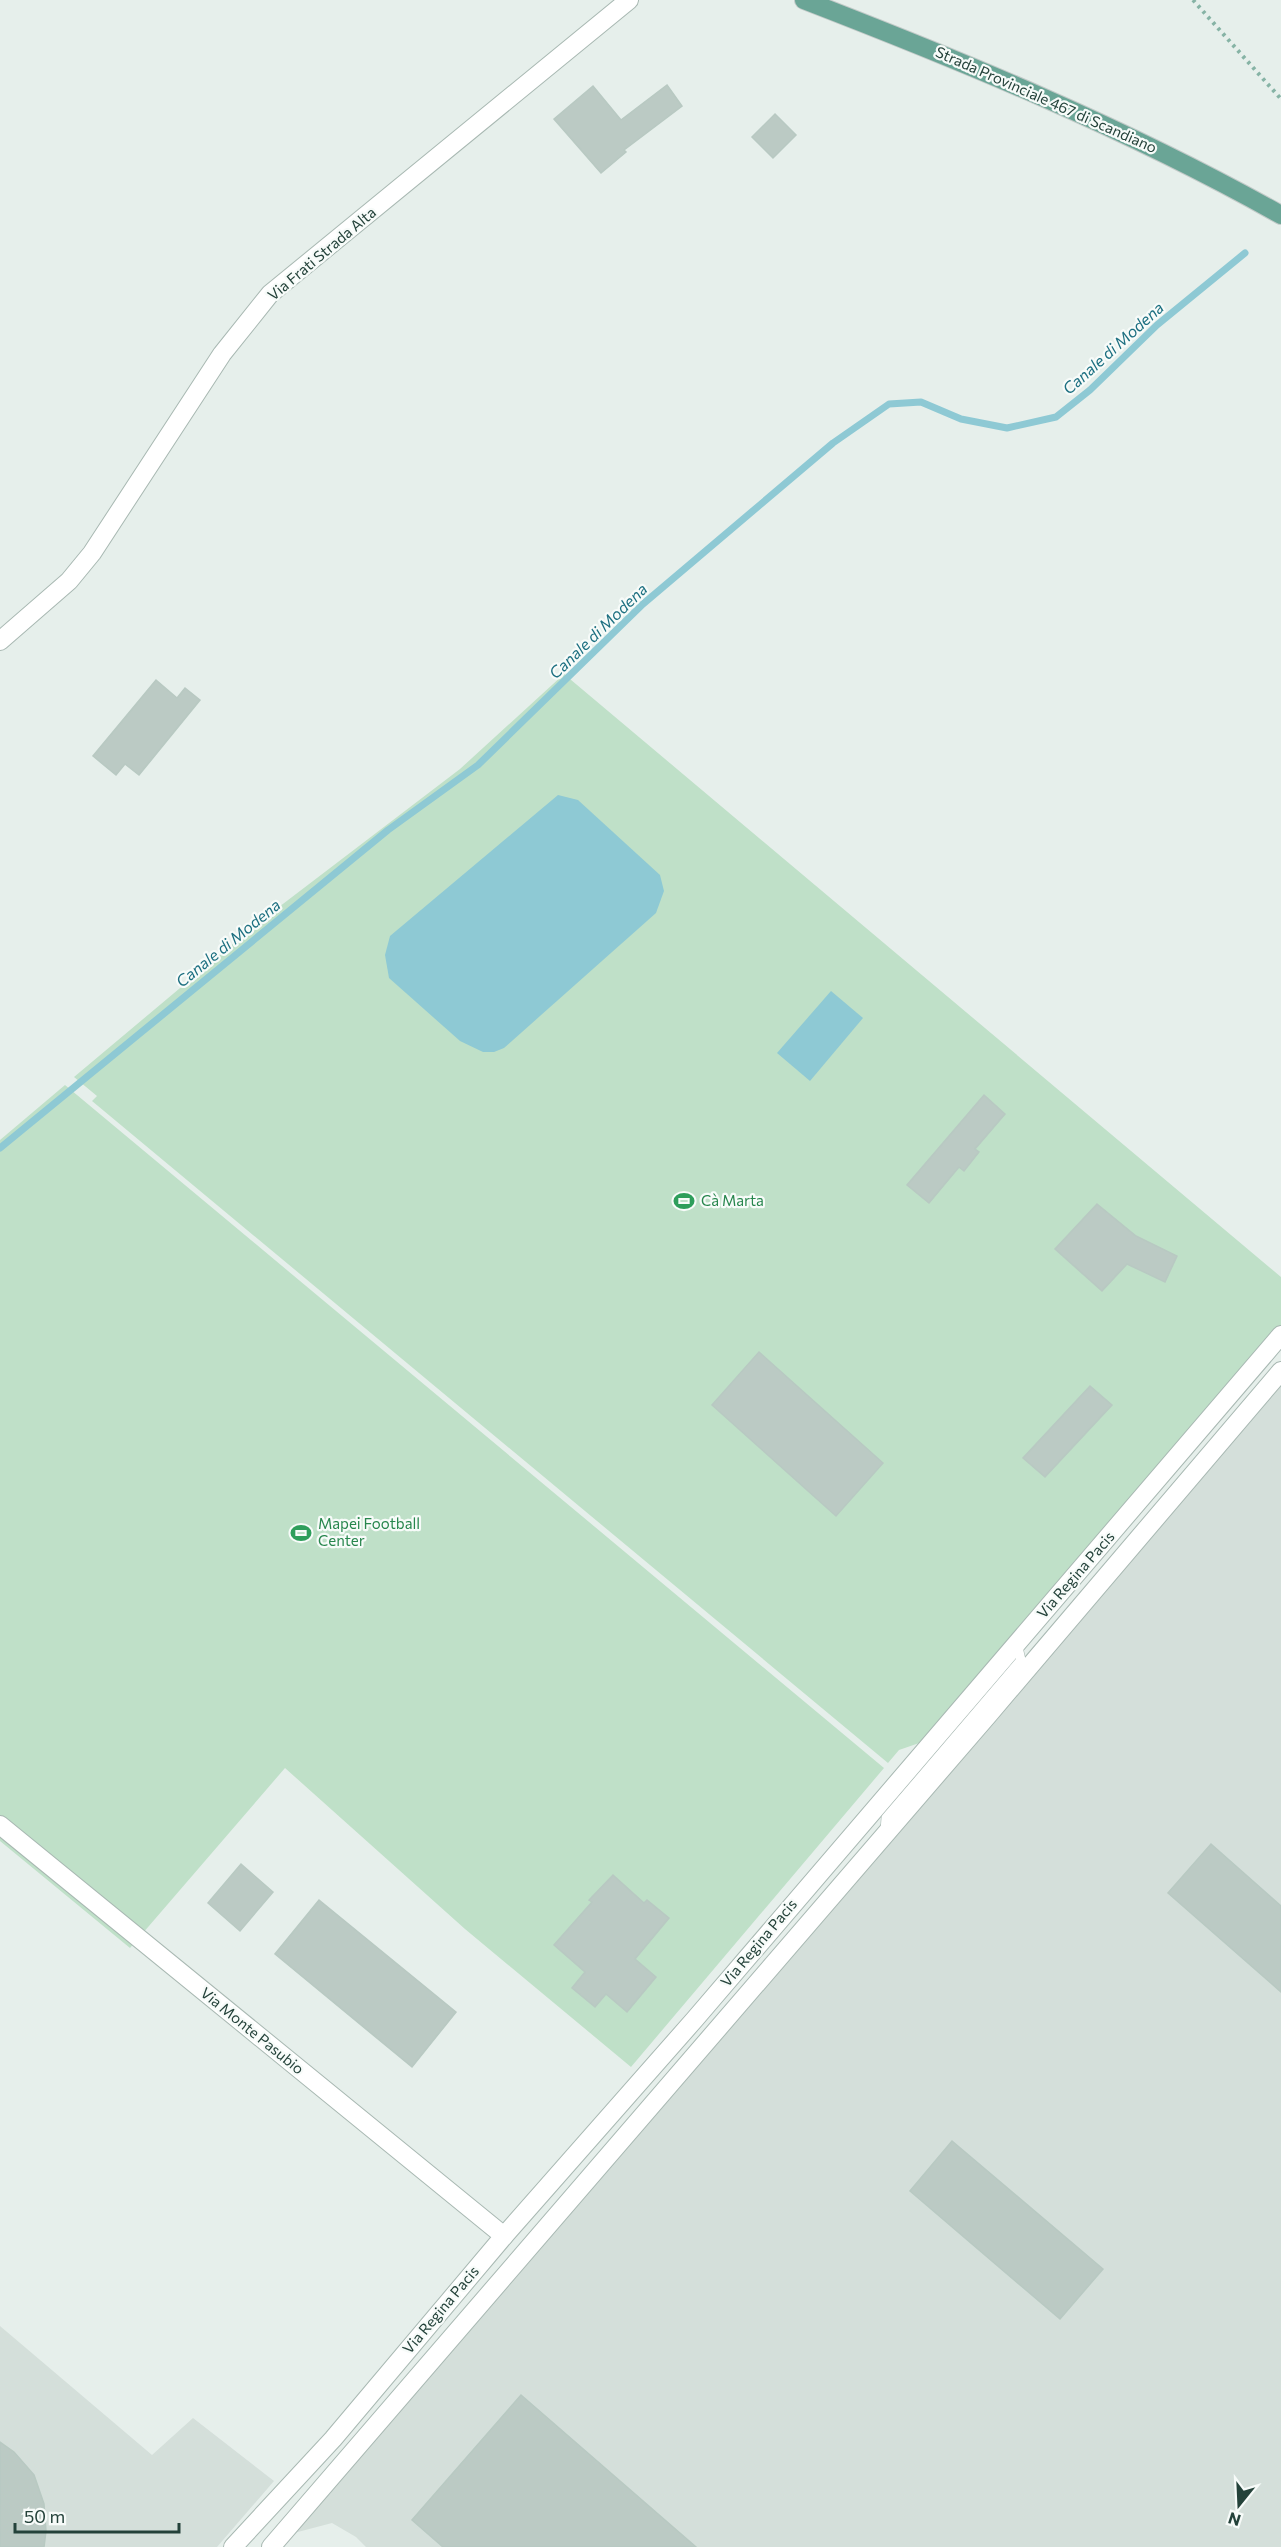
<svg xmlns="http://www.w3.org/2000/svg" width="1281" height="2547" viewBox="0 0 1281 2547" font-family="Commissioner,sans-serif">
<style>
.built{fill:#d4dfda}
.green{fill:#bfe0c8}
.water{fill:#8ec9d4}
.lines{fill:none;stroke-linecap:round;stroke-linejoin:round}
.stream{stroke:#8ec9d4;stroke-width:7}
.building{fill:#bbcac4;stroke:#b8c9c2;stroke-width:1.5}
.service-casing{stroke:#a8b8b2;stroke-width:10}
.minor-casing{stroke:#a8b8b2;stroke-width:20}
.tertiary-casing{stroke:#a8b8b2;stroke-width:20}
.primary-casing{stroke:#c2cac8;stroke-width:20}
.path{stroke:#86b3a5;stroke-width:4;stroke-dasharray:3 4.5;stroke-linecap:butt}
.service{stroke:#fff;stroke-width:9}
.minor{stroke:#fff;stroke-width:18}
.tertiary{stroke:#fff;stroke-width:18}
.primary{stroke:#6aa596;stroke-width:18}
.labels{text-anchor:middle;stroke-width:4.5;stroke-linejoin:round;paint-order:stroke}
.street-label{font-size:15px;fill:#24423a;stroke:#f7fbf9}
.leisure-label{font-size:15px;fill:#27864d;stroke:#f7fbf9;text-anchor:start}
.water-label{font-size:16px;font-style:italic;fill:#1c6f80;stroke:#f7fbf9}
</style>
<rect width="100%" height="100%" fill="#e6efeb"/>
<g class="built">
<polygon points="1281,1378 1281,2547 366,2547 356,2537 332,2523 294,2533"/>
<polygon points="0,2326 152,2455 193,2418 274,2481 217,2547 0,2547"/>
</g>
<g class="green">
<polygon points="564,674 1281,1277 1281,1335 951,1732 899,1750 888,1763 92,1101 97,1096 74,1077 254,926 460,769"/>
<polygon points="65,1085 884,1768 631,2067 465,1929 285,1768 130,1948 0,1841 0,1140"/>
</g>
<g class="water">
<polygon points="558,795 578,800 660,875 664,891 656,913 504,1048 494,1052 483,1052 460,1041 389,978 385,955 390,936"/>
<polygon points="831,991 863,1018 810,1081 777,1053"/>
</g>
<g class="lines">
<polyline class="stream" points="0,1148 388,830 478,765 643,604 833,443 889,404 921,402 961,419 1007,428 1056,417 1090,390 1157,325 1245,253"/>
</g>
<g class="building">
<polygon points="667,85 682,106 624,150 626,152 601,173 554,119 593,86 621,120"/>
<polygon points="775,114 796,135 773,158 752,137"/>
<polygon points="156,680 177,698 185,688 200,700 139,775 125,764 116,775 93,756"/>
<polygon points="984,1095 1005,1114 975,1149 979,1152 964,1171 959,1167 929,1203 907,1185"/>
<polygon points="1097,1204 1136,1236 1177,1256 1165,1282 1127,1264 1102,1291 1055,1249"/>
<polygon points="759,1352 883,1463 836,1516 712,1405"/>
<polygon points="1090,1386 1112,1405 1045,1477 1023,1458"/>
<polygon points="1211,1844 1281,1906 1281,1992 1168,1893"/>
<polygon points="241,1864 273,1892 240,1931 208,1903"/>
<polygon points="613,1875 644,1903 647,1900 669,1918 635,1959 656,1977 627,2012 606,1994 595,2007 572,1988 585,1972 554,1945 592,1902 589,1900"/>
<polygon points="319,1900 456,2012 412,2067 275,1954"/>
<polygon points="952,2141 1103,2269 1060,2319 910,2191"/>
<polygon points="521,2395 696,2547 443,2547 412,2520"/>
<polygon points="0,2442 14,2452 34,2475 44,2504 46,2531 44,2547 0,2547"/>
</g>
<g class="lines">
<g class="service-casing">
<polyline id="service" points="885,1831 886,1818 1021,1660 1017,1643"/>
</g>
<g class="minor-casing">
<g id="minor">
<polyline points="0,641 69,581 92,553 222,354 270,294 629,0"/>
<polyline points="0,1825 504,2236"/>
</g>
</g>
<g class="tertiary-casing">
<g id="tertiary">
<polyline points="233,2547 333,2439 504,2236 695,2019 1281,1335"/>
<polyline points="271,2547 989,1714 1281,1371"/>
</g>
</g>
<g class="primary-casing">
<path id="primary" d="M804,0C967,63 1128,129 1281,215"/>
</g>
<polyline class="path" points="1193,0 1281,99"/>
<use href="#service" class="service"/>
<use href="#minor" class="minor"/>
<use href="#tertiary" class="tertiary"/>
<use href="#primary" class="primary"/>
</g>
<defs>
<g id="stadium-bare" transform="scale(1.62)"><path d="M0-5a6.5 5 0 1 0 0 10a6.5 5 0 1 0 0-10ZM-3.5-1.8h7v3.6h-7Z" fill="#2e9e5b" stroke="#f7fbf9" stroke-width="2.5" paint-order="stroke"/></g>
</defs>
<g fill-rule="evenodd">
<use href="#stadium-bare" x="684" y="1201"/>
<use href="#stadium-bare" x="301" y="1533"/>
</g>
<g class="labels">
<g class="street-label">
<text transform="translate(1046 100) rotate(24)" y="5">Strada Provinciale 467 di Scandiano</text>
<text transform="translate(322 254) rotate(-40)" y="5">Via Frati Strada Alta</text>
<text transform="translate(1076 1575) rotate(-49)" y="5">Via Regina Pacis</text>
<text transform="translate(759 1943) rotate(-50)" y="5">Via Regina Pacis</text>
<text transform="translate(252 2031) rotate(39)" y="5">Via Monte Pasubio</text>
<text transform="translate(441 2310) rotate(-50)" y="5">Via Regina Pacis</text>
</g>
<g class="leisure-label">
<text x="701" y="1206">Cà Marta</text>
<text x="318" y="1529">Mapei Football<tspan x="318" dy="17">Center</tspan></text>
</g>
<g class="water-label">
<text transform="translate(1113 348) rotate(-42)" y="6">Canale di Modena</text>
<text transform="translate(598 631) rotate(-44)" y="6">Canale di Modena</text>
<text transform="translate(228 943) rotate(-39)" y="6">Canale di Modena</text>
</g>
</g>
<g transform="translate(1239 2505) rotate(198)" stroke="#f7fbf9" stroke-width="4.5" paint-order="stroke">
<path d="M0-4.5L10 22L0 15L-10 22Z" fill="#24423a"/>
<text y="-9" font-size="16" font-weight="bold" text-anchor="middle" fill="#24423a">N</text>
</g>
<path d="M15 2523v9h164v-9" fill="none" stroke="#24423a" stroke-width="3"/>
<text x="24" y="2523" font-size="18" fill="#24423a" stroke="#f7fbf9" stroke-width="4.5" paint-order="stroke">50 m</text>
</svg>
